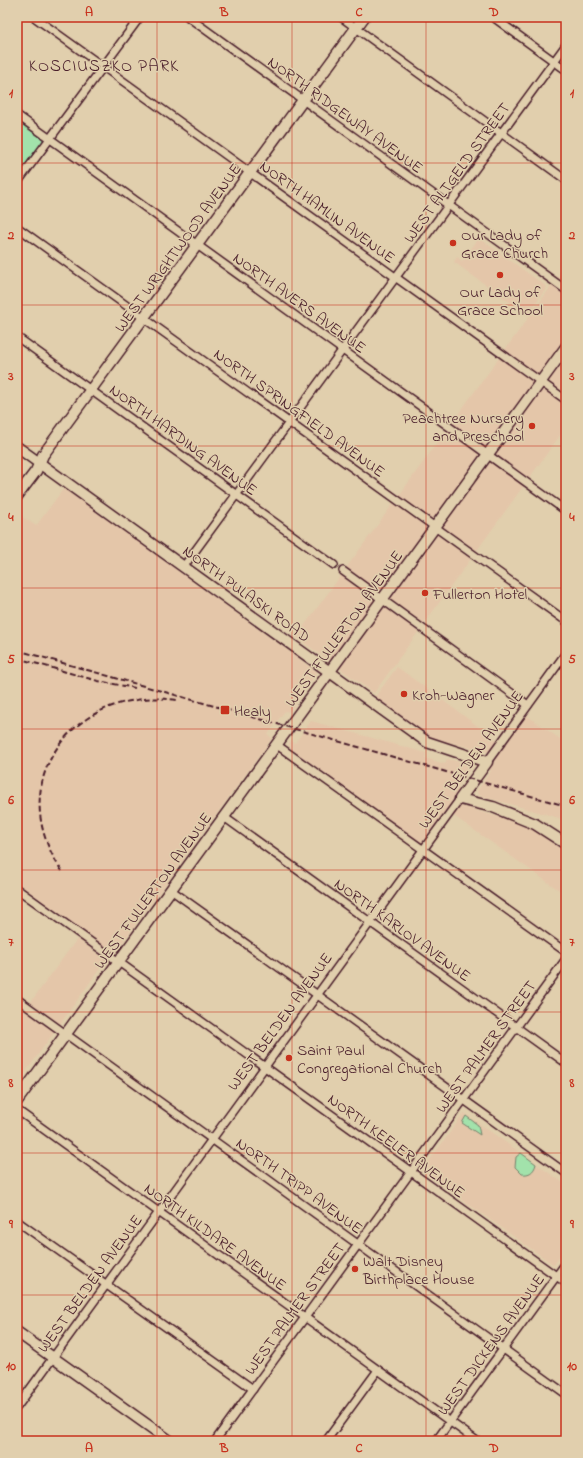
<svg xmlns="http://www.w3.org/2000/svg" width="583" height="1458" viewBox="0 0 583 1458" font-family="'Indie Flower',sans-serif">
<style>
.built{fill:#e4c6a9}
.green{fill:#a2e2ab;stroke:#76806b}
.lines{fill:none;stroke-linecap:round;stroke-linejoin:round}
.street-casing{stroke:#4a1f2b;stroke-width:10}
.secondary-casing{stroke:#4a1f2b;stroke-width:13}
.street{stroke:#e1cfad;stroke-width:7}
.secondary{stroke:#e1cfad;stroke-width:10}
.rail{stroke:#4a1f2b;stroke-width:2;stroke-dasharray:6 3;stroke-linecap:butt}
.grid{fill:none;stroke:#c8321e;stroke-width:1;stroke-opacity:0.55}
.poi-dot{fill:#c8321e;stroke:#e1cfad;stroke-width:1.5}
.labels{text-anchor:middle;stroke-width:3;stroke-linejoin:round;paint-order:stroke}
.street-label{font-size:16px;fill:#4a1f2b;stroke:#e1cfad}
.poi-label{font-size:16px;fill:#4a1f2b;stroke:#e1cfad;text-anchor:start}
.neighbourhood-label{font-size:17px;letter-spacing:1px;fill:#4a1f2b;stroke:#e1cfad}
.neatline{fill:none;stroke:#c8321e;stroke-width:1.5}
.grid-label{font-size:13px;text-anchor:middle;font-weight:bold;fill:#c8321e}
</style>
<rect width="100%" height="100%" fill="#e1cfad"/>
<filter id="ink" filterUnits="userSpaceOnUse"><feTurbulence type="fractalNoise" baseFrequency=".025" numOctaves="2"/><feDisplacementMap in="SourceGraphic" scale="8" xChannelSelector="R" yChannelSelector="G"/><feConvolveMatrix kernelMatrix="1 2 1 2 8 2 1 2 1" color-interpolation-filters="sRGB"/></filter>
<g filter="url(#ink)">
<g class="built">
<polygon points="479,238 547,287 527,315 454,262 457,257 462,261"/>
<polygon points="566,266 566,427 374,693 296,637"/>
<polygon points="64,488 317,672 290,712 285,711 273,727 268,735 272,738 115,953 17,883 17,513 36,526"/>
<polygon points="397,667 497,740 488,752 432,738 375,697"/>
<polygon points="526,715 566,743 566,820 478,795 477,791 491,771 489,769 497,756"/>
<polygon points="311,721 426,753 425,758 445,764 447,759 468,764 469,770 457,788 460,790 422,843 290,748 289,744 291,740 295,743"/>
<polygon points="461,806 533,827 566,850 566,895 454,816"/>
<polygon points="77,939 106,960 17,1084 17,1021"/>
<polygon points="464,1113 566,1185 566,1247 554,1265 422,1171"/>
</g>
<g class="green">
<polygon points="17,121 44,140 17,178"/>
<polygon points="466,1116 478,1125 480,1135 462,1123"/>
<path d="M521,1153L536,1164C534,1172 529,1175 522,1174L515,1167L516,1157Z"/>
</g>
<g class="lines">
<g class="street-casing">
<g id="street">
<polyline points="34,17 566,400"/>
<polyline points="188,17 566,290"/>
<polyline points="341,17 566,180"/>
<polyline points="493,17 566,70"/>
<polyline points="17,115 566,511"/>
<polyline points="17,183 140,17"/>
<polyline points="17,227 566,621"/>
<polyline points="17,337 334,565"/>
<polyline points="184,566 566,45"/>
<polyline points="343,571 528,705"/>
<polyline points="277,745 566,952"/>
<polyline points="487,762 566,653"/>
<polyline points="224,817 566,1063"/>
<polyline points="17,889 566,1283"/>
<polyline points="171,890 566,1173"/>
<polyline points="17,999 566,1394"/>
<polyline points="17,1110 477,1441"/>
<polyline points="17,1221 253,1389"/>
<polyline points="17,1407 460,799"/>
<polyline points="215,1441 566,959"/>
<polyline points="326,1441 378,1370"/>
<polyline points="436,1441 566,1263"/>
</g>
</g>
<g class="secondary-casing">
<g id="secondary">
<polyline points="17,447 427,742 487,762 460,799 493,807 535,824 566,844"/>
<polyline points="17,496 36,471 43,455 364,17"/>
<polyline points="17,1101 566,347"/>
<polyline points="17,1332 170,1441"/>
</g>
</g>
<use href="#street" class="street"/>
<use href="#secondary" class="secondary"/>
<g class="rail">
<polyline points="17,650 566,806"/>
<polyline points="17,658 98,681 135,688"/>
<path d="M62,871C0,781 76,685 177,700"/>
</g>
</g>
</g>
<path class="grid" d="M157,17V1441M292,17V1441M426,17V1441M17,163H566M17,305H566M17,446H566M17,588H566M17,729H566M17,870H566M17,1012H566M17,1153H566M17,1295H566"/>
<g class="poi-dot">
<circle cx="453" cy="243" r="4"/>
<circle cx="500" cy="275" r="4"/>
<circle cx="532" cy="426" r="4"/>
<circle cx="425" cy="593" r="4"/>
<circle cx="404" cy="694" r="4"/>
<rect x="220" y="705" width="10" height="10" rx="2"/>
<circle cx="289" cy="1058" r="4"/>
<circle cx="355" cy="1269" r="4"/>
</g>
<g class="labels">
<g class="street-label">
<text transform="translate(346 114) rotate(36)" y="6">NORTH RIDGEWAY AVENUE</text>
<text transform="translate(456 172) rotate(-54)" y="6">WEST ALTGELD STREET</text>
<text transform="translate(328 211) rotate(36)" y="6">NORTH HAMLIN AVENUE</text>
<text transform="translate(177 247) rotate(-54)" y="6">WEST WRIGHTWOOD AVENUE</text>
<text transform="translate(300 302) rotate(36)" y="6">NORTH AVERS AVENUE</text>
<text transform="translate(300 412) rotate(36)" y="6">NORTH SPRINGFIELD AVENUE</text>
<text transform="translate(184 439) rotate(36)" y="6">NORTH HARDING AVENUE</text>
<text transform="translate(247 593) rotate(36)" y="6">NORTH PULASKI ROAD</text>
<text transform="translate(343 628) rotate(-54)" y="6">WEST FULLERTON AVENUE</text>
<text transform="translate(470 759) rotate(-54)" y="6">WEST BELDEN AVENUE</text>
<text transform="translate(152 890) rotate(-54)" y="6">WEST FULLERTON AVENUE</text>
<text transform="translate(403 929) rotate(36)" y="6">NORTH KARLOV AVENUE</text>
<text transform="translate(279 1021) rotate(-54)" y="6">WEST BELDEN AVENUE</text>
<text transform="translate(485 1046) rotate(-54)" y="6">WEST PALMER STREET</text>
<text transform="translate(397 1145) rotate(36)" y="6">NORTH KEELER AVENUE</text>
<text transform="translate(300 1185) rotate(36)" y="6">NORTH TRIPP AVENUE</text>
<text transform="translate(216 1236) rotate(36)" y="6">NORTH KILDARE AVENUE</text>
<text transform="translate(89 1283) rotate(-54)" y="6">WEST BELDEN AVENUE</text>
<text transform="translate(294 1308) rotate(-54)" y="6">WEST PALMER STREET</text>
<text transform="translate(490 1344) rotate(-54)" y="6">WEST DICKENS AVENUE</text>
</g>
<g class="poi-label">
<text x="461" y="240">Our Lady of<tspan x="461" dy="18">Grace Church</tspan></text>
<text x="500" y="297" text-anchor="middle">Our Lady of<tspan x="500" dy="18">Grace School</tspan></text>
<text x="524" y="423" text-anchor="end">Peachtree Nursery<tspan x="524" dy="18">and Preschool</tspan></text>
<text x="433" y="599">Fullerton Hotel</text>
<text x="412" y="700">Kroh-Wagner</text>
<text x="234" y="716">Healy</text>
<text x="297" y="1055">Saint Paul<tspan x="297" dy="18">Congregational Church</tspan></text>
<text x="363" y="1266">Walt Disney<tspan x="363" dy="18">Birthplace House</tspan></text>
</g>
<g class="neighbourhood-label">
<text x="104" y="71">KOSCIUSZKO PARK</text>
</g>
</g>
<rect width="583" height="1458" fill="none" stroke="#e1cfad" stroke-width="44"/>
<rect x="22" y="22" width="539" height="1414" class="neatline"/>
<g class="grid-label">
<text x="89" y="16">A</text>
<text x="224" y="16">B</text>
<text x="359" y="16">C</text>
<text x="494" y="16">D</text>
<text x="11" y="97">1</text>
<text x="572" y="97">1</text>
<text x="11" y="239">2</text>
<text x="572" y="239">2</text>
<text x="11" y="380">3</text>
<text x="572" y="380">3</text>
<text x="11" y="521">4</text>
<text x="572" y="521">4</text>
<text x="11" y="663">5</text>
<text x="572" y="663">5</text>
<text x="11" y="804">6</text>
<text x="572" y="804">6</text>
<text x="11" y="946">7</text>
<text x="572" y="946">7</text>
<text x="11" y="1087">8</text>
<text x="572" y="1087">8</text>
<text x="11" y="1228">9</text>
<text x="572" y="1228">9</text>
<text x="11" y="1370">10</text>
<text x="572" y="1370">10</text>
<text x="89" y="1452">A</text>
<text x="224" y="1452">B</text>
<text x="359" y="1452">C</text>
<text x="494" y="1452">D</text>
</g>
</svg>
